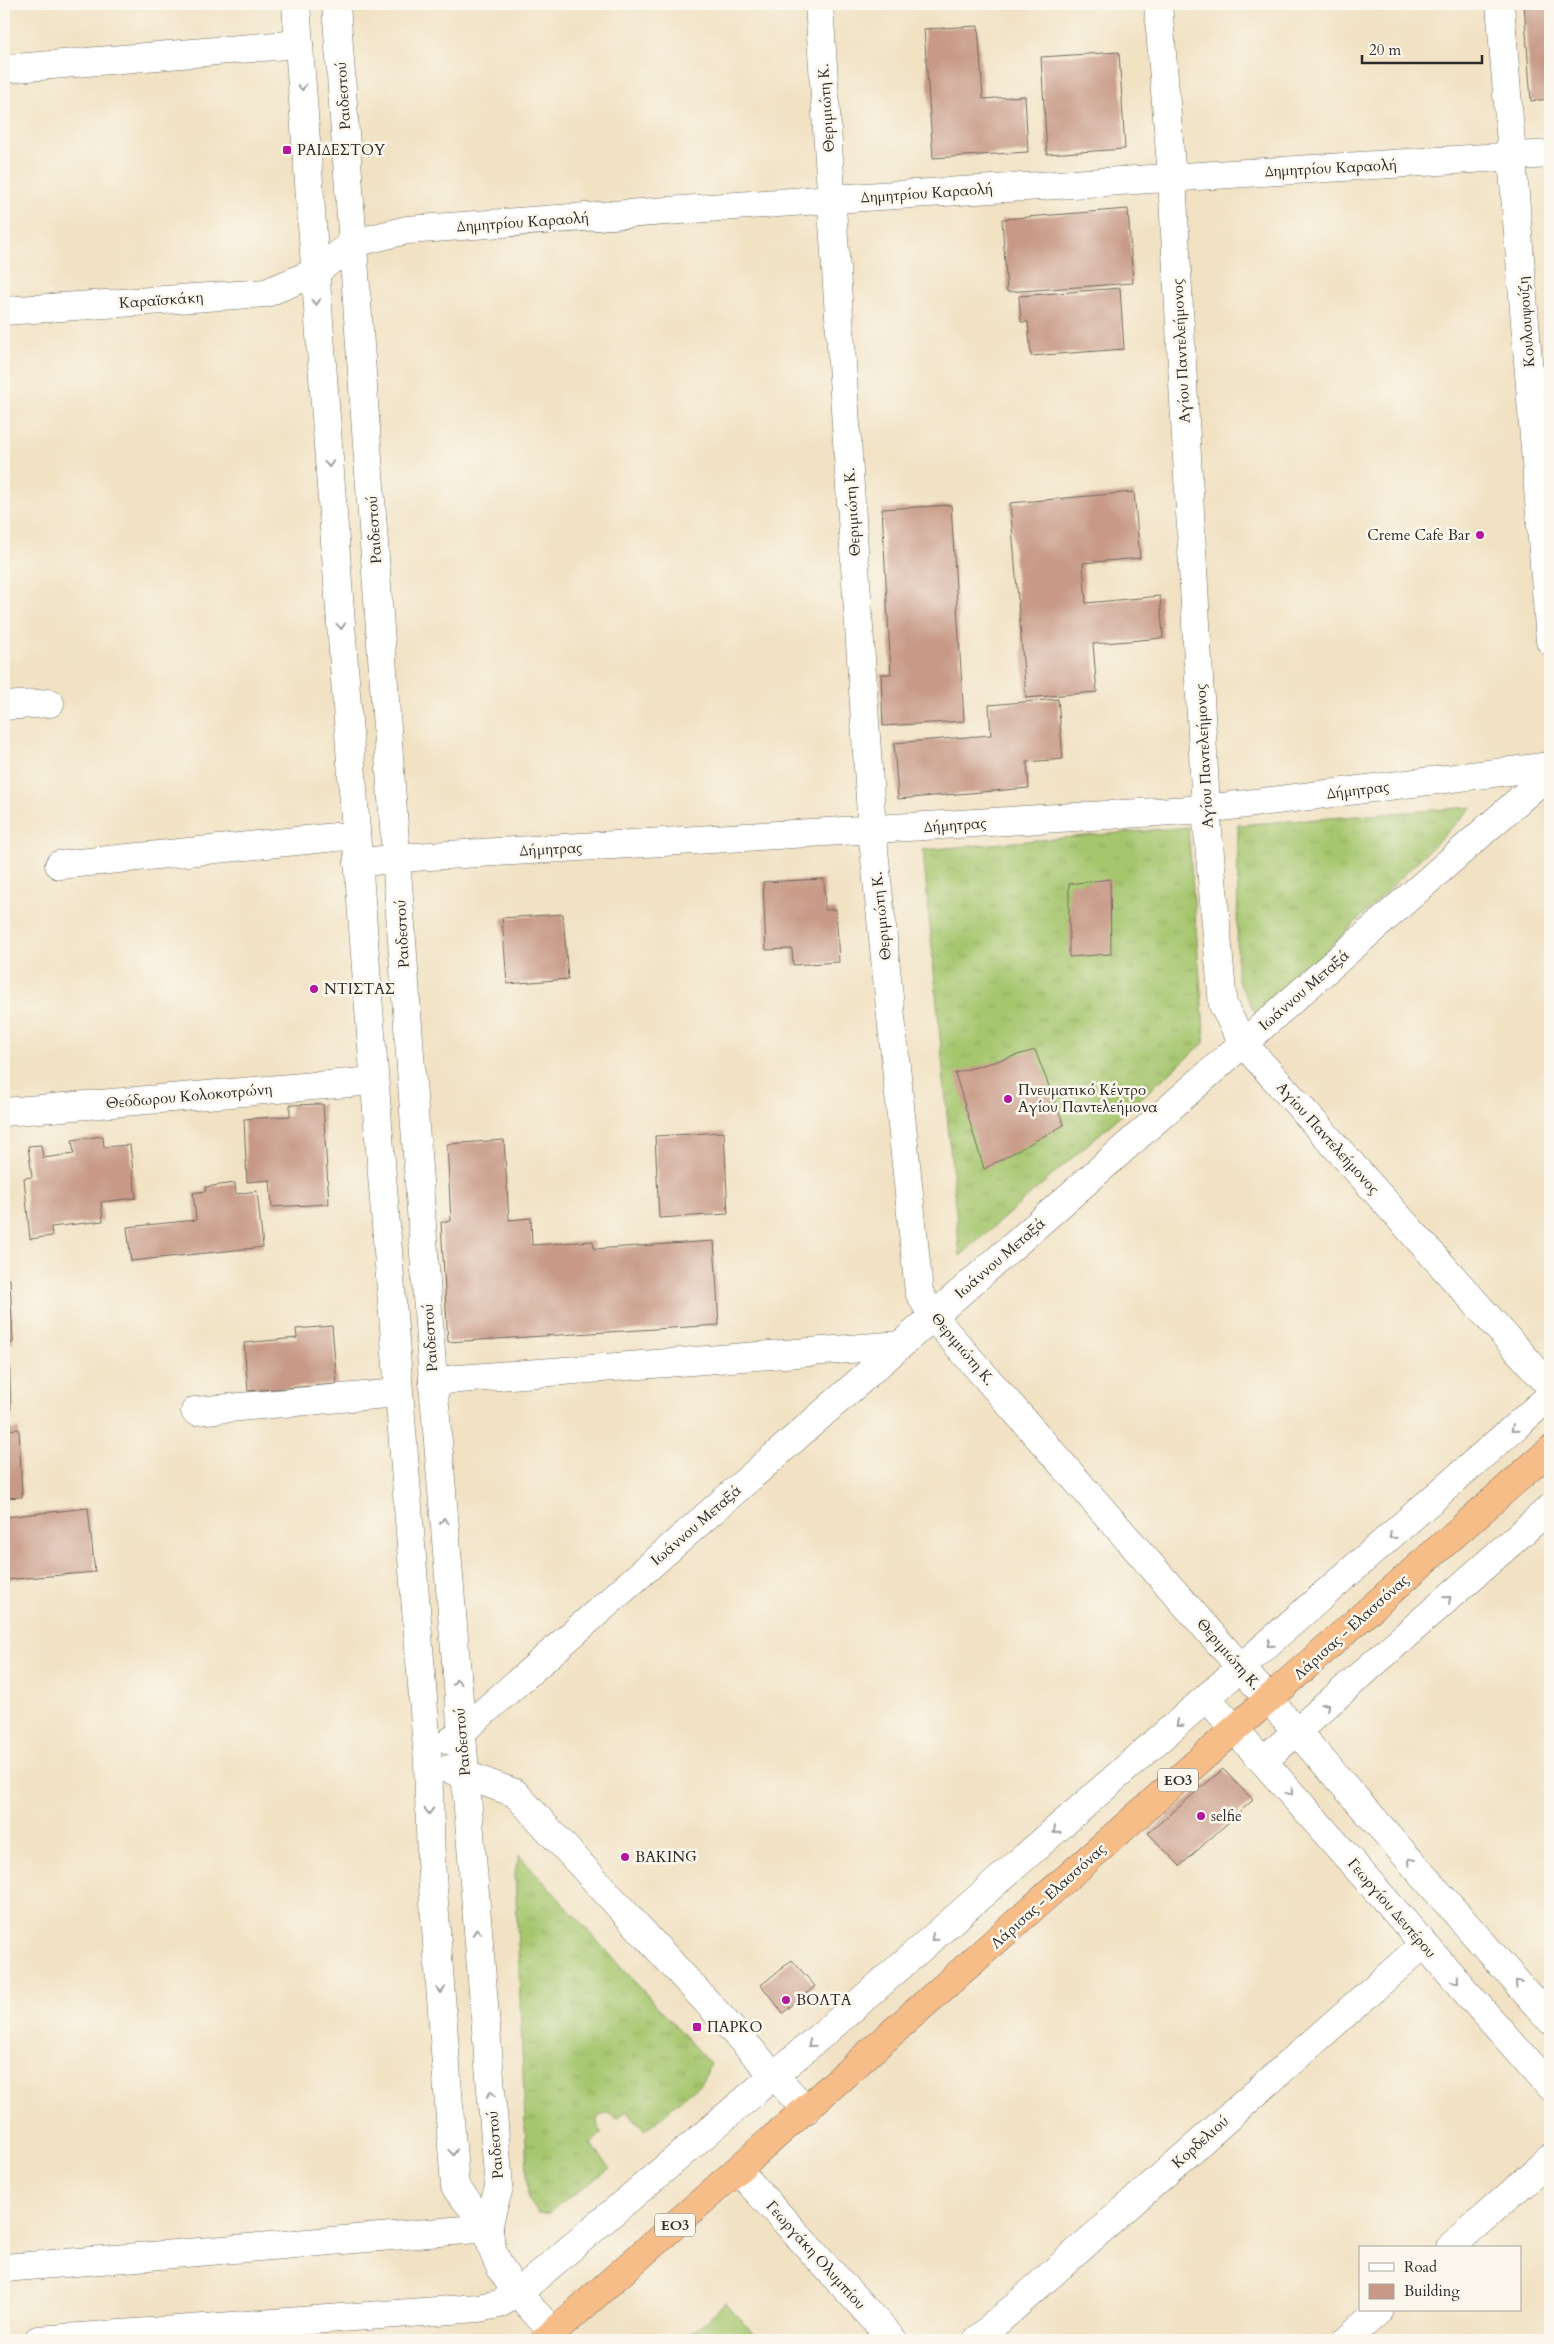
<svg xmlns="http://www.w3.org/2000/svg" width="1554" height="2344" viewBox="0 0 1554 2344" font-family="Cardo,serif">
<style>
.grass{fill:url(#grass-tufts);stroke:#68784c}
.pitch{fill:#a6c66e;stroke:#68784c}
.building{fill:#c79986}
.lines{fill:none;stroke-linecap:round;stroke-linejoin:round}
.minor-casing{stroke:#706b61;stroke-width:29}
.highway-casing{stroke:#706b61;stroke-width:29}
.minor{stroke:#fff;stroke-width:28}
.highway{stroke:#f7bd88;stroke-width:28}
.oneway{stroke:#a0a0a0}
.poi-dot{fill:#b5179e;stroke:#fbf7ec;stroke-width:2}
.labels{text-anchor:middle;stroke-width:5;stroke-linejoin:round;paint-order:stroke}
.shield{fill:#fbf7ec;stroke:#696865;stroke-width:1}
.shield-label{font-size:14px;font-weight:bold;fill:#2b2b2b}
.street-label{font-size:15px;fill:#2b2b2b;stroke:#fbf7ec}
.poi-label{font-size:15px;fill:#2b2b2b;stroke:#fbf7ec;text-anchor:start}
</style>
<defs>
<pattern id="grass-tufts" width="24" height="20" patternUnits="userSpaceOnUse" patternTransform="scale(1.25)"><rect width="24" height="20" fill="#a6c66e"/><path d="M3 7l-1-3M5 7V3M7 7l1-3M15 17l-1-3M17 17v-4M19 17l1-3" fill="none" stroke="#8faa5f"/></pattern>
</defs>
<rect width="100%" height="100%" fill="#fbf7ec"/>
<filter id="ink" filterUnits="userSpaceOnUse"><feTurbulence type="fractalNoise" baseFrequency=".02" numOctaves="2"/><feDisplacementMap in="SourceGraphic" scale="10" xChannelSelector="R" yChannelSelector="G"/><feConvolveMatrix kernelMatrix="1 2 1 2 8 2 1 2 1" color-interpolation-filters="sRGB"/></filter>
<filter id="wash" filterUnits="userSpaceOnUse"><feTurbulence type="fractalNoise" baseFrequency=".0096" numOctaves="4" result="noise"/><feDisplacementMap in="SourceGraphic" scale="20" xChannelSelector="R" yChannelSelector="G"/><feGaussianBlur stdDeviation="1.12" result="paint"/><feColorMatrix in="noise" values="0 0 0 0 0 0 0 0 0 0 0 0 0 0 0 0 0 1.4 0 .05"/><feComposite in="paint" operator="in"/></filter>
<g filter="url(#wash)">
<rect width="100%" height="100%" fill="#f1e2c4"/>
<g class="grass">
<polygon points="1473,807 1258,1018 1237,979 1238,825"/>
<polygon points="1188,827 1205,1042 960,1256 923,850"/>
<polygon points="519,1855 710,2064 704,2080 645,2131 626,2111 617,2119 608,2113 598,2117 597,2124 602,2133 591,2144 610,2168 549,2213 538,2213 528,2199 515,1873"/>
</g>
<polygon class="pitch" points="726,2303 759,2340 684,2340"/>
<g id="blocks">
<g class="building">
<polygon points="1524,4 1550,4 1550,99 1531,101"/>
<polygon points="978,26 983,99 1025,96 1028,152 933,158 924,29"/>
<polygon points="1119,52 1125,149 1047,154 1041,57"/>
<polygon points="1128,209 1133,283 1007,292 1002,219"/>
<polygon points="1120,288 1124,349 1031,356 1028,322 1021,322 1019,296"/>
<polygon points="1134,492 1140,558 1083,563 1086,603 1160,596 1163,638 1093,644 1097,692 1026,698 1010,503"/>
<polygon points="951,505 964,721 883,726 881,674 891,674 882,509"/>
<polygon points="1058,699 1063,759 1027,762 1029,788 898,799 894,743 991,735 989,705"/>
<polygon points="824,879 825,910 836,909 839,962 793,965 792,949 766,950 763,882"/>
<polygon points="1110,879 1111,954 1069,957 1069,884"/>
<polygon points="563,914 568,979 507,984 502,918"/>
<polygon points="1035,1050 1064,1125 984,1169 955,1073"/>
<polygon points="323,1104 329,1204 272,1207 270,1180 247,1182 244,1119 290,1116 290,1105"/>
<polygon points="724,1132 728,1214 659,1218 655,1136"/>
<polygon points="103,1136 104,1147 130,1145 136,1198 101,1202 103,1221 51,1227 52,1236 30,1239 24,1178 32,1177 28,1146 41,1145 43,1158 74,1154 72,1140"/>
<polygon points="504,1140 509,1220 531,1218 532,1245 593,1241 594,1249 714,1241 719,1325 448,1342 441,1222 451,1221 447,1144"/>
<polygon points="235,1183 236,1194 257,1191 263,1247 131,1261 127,1227 196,1220 193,1193 206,1191 205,1187"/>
<polygon points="4,1279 10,1279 13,1343 4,1343"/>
<polygon points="332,1326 337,1384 248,1391 244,1343 297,1338 296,1329"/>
<polygon points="4,1349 9,1349 11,1410 4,1411"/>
<polygon points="19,1429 22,1497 4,1498 4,1430"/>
<polygon points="88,1508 95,1572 4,1580 4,1517"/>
<polygon points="1223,1769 1253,1800 1180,1866 1148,1833"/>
<polygon points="792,1960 815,1986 783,2013 761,1985"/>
</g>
</g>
</g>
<g filter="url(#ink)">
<use href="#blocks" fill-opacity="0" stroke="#706b61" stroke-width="1"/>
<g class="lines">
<g class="minor-casing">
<g id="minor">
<polyline points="296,4 368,996 428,1762 431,1861 455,2187 489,2228"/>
<path d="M336,4L433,1381L499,2187C496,2200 489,2216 489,2229C490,2270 528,2304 553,2332"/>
<polyline points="819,4 872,830 919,1292 933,1317 1550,2020"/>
<polyline points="1158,4 1172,178 1206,809 1223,1005 1243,1043 1550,1386"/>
<polyline points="1500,4 1550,641"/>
<polyline points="4,69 299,44"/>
<polyline points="4,311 266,293 314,273 354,243 407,230 833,199 1550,154"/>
<polyline points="4,706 50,703"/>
<polyline points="358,863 398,858 1206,809 1550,766"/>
<polyline points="59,865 356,835"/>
<polyline points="4,1112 374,1081"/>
<polyline points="433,1381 901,1345"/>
<polyline points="195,1411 398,1393"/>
<polyline points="1208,1699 1550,2087"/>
<polyline points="451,1741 1550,773"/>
<polyline points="1263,1761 1550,1508"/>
<polyline points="449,1769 515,1793 806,2110"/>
<polyline points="738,2170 893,2340"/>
<polyline points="1450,2248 1550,2159"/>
<polyline points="4,2268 489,2228"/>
<polyline points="38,2340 478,2308 499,2304 518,2293 838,2021 1550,1396"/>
<polyline points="977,2340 1424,1944"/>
<polyline points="1346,2340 1380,2310"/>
</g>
</g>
<g class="highway-casing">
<polyline id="highway" points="545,2340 1550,1450"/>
</g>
<use href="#minor" class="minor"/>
<use href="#highway" class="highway"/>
</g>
<defs><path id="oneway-chevron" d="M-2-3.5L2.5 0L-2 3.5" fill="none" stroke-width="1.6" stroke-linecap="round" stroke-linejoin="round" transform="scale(1.25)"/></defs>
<g class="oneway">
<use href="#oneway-chevron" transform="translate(302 87) rotate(86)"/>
<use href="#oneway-chevron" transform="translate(316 302) rotate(86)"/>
<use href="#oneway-chevron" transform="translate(329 464) rotate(86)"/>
<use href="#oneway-chevron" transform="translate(341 626) rotate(86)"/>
<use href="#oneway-chevron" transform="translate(1514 1429) rotate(139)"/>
<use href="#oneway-chevron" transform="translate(444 1521) rotate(-95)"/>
<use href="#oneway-chevron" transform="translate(1392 1536) rotate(139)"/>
<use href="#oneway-chevron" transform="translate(1448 1599) rotate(-41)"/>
<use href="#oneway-chevron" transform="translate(1270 1644) rotate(139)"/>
<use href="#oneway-chevron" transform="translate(457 1682) rotate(-95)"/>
<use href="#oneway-chevron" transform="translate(1326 1706) rotate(-41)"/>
<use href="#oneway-chevron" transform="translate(1179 1724) rotate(139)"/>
<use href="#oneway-chevron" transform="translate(1290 1792) rotate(49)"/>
<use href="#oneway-chevron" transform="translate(429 1811) rotate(88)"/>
<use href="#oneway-chevron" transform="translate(1056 1831) rotate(139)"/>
<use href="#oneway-chevron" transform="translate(1411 1861) rotate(-131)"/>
<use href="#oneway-chevron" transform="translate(477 1932) rotate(-95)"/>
<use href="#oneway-chevron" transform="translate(934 1938) rotate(139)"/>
<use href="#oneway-chevron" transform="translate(1456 1980) rotate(49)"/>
<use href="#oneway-chevron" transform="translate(1518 1983) rotate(-131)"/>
<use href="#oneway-chevron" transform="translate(441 1990) rotate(86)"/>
<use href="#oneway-chevron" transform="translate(811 2044) rotate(140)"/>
<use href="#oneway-chevron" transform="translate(491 2094) rotate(-95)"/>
<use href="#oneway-chevron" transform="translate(453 2152) rotate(86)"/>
</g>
</g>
<g class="poi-dot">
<rect x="282" y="145" width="10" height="10" rx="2.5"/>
<circle cx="1480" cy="535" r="5"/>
<circle cx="314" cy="989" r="5"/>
<circle cx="1008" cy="1099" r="5"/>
<circle cx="1201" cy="1816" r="5"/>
<circle cx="625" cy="1857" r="5"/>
<circle cx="786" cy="2000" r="5"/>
<rect x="692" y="2022" width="10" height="10" rx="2.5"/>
</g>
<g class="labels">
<g class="shield">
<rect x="1158" y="1768.5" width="40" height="23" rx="4"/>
<rect x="655" y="2213.5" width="40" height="23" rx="4"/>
</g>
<g class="shield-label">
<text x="1178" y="1785">ΕΟ3</text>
<text x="675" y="2230">ΕΟ3</text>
</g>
<g class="street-label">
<text transform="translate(343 96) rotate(-94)" y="5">Ραιδεστού</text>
<text transform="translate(826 108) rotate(-94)" y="5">Θεριμιώτη Κ.</text>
<text transform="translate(1331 168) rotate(-3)" y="5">Δημητρίου Καραολή</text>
<text transform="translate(927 193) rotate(-4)" y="5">Δημητρίου Καραολή</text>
<text transform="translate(523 222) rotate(-4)" y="5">Δημητρίου Καραολή</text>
<text transform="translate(161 300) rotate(-4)" y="5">Καραϊσκάκη</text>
<text transform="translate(1526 322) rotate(-94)" y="5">Κουλουψούζη</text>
<text transform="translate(1181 351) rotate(-93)" y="5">Αγίου Παντελεήμονος</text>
<text transform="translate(852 512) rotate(-94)" y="5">Θεριμιώτη Κ.</text>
<text transform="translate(374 530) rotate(-94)" y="5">Ραιδεστού</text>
<text transform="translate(1204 756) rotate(-93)" y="5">Αγίου Παντελεήμονος</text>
<text transform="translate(1358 790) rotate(-7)" y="5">Δήμητρας</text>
<text transform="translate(955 825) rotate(-4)" y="5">Δήμητρας</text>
<text transform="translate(551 849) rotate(-3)" y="5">Δήμητρας</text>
<text transform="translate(881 916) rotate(-96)" y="5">Θεριμιώτη Κ.</text>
<text transform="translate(402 934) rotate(-93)" y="5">Ραιδεστού</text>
<text transform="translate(1304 990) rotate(-41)" y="5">Ιωάννου Μεταξά</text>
<text transform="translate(189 1096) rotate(-5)" y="5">Θεόδωρου Κολοκοτρώνη</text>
<text transform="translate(1328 1138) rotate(48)" y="5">Αγίου Παντελεήμονος</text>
<text transform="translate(1000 1258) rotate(-41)" y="5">Ιωάννου Μεταξά</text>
<text transform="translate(430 1338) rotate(-94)" y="5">Ραιδεστού</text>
<text transform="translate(963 1349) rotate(50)" y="5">Θεριμιώτη Κ.</text>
<text transform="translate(696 1525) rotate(-41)" y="5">Ιωάννου Μεταξά</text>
<text transform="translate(1351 1627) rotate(-42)" y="5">Λάρισας - Ελασσόνας</text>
<text transform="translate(1229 1654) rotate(49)" y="5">Θεριμιώτη Κ.</text>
<text transform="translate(462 1742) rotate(-95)" y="5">Ραιδεστού</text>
<text transform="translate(1048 1896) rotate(-42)" y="5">Λάρισας - Ελασσόνας</text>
<text transform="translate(1392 1908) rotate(49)" y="5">Γεωργίου Δευτέρου</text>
<text transform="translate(1200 2142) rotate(-42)" y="5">Κορδελιού</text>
<text transform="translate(495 2145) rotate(-95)" y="5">Ραιδεστού</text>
<text transform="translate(816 2255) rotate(48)" y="5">Γεωργάκη Ολυμπίου</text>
</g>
<g class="poi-label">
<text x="297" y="155">ΡΑΙΔΕΣΤΟΥ</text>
<text x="1470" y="540" text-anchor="end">Creme Cafe Bar</text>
<text x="324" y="994">ΝΤΙΣΤΑΣ</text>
<text x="1018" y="1095">Πνευματικό Κέντρο<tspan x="1018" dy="17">Αγίου Παντελεήμονα</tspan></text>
<text x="1211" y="1821">selfie</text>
<text x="635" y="1862">BAKING</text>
<text x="796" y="2005">ΒΟΛΤΑ</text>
<text x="707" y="2032">ΠΑΡΚΟ</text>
</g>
</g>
<rect width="1554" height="2344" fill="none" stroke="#fbf7ec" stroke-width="20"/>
<rect x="1359" y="2246" width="162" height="65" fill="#fbf7ec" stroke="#a8a59f"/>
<rect x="1369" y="2263" width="25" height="8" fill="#ffffff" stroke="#a8a59f"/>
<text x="1404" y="2272" font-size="15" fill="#2b2b2b">Road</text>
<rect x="1369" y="2284" width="25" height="15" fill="#c79986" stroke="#a8a59f"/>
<text x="1404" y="2296" font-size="15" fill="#2b2b2b">Building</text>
<path d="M1362 55v8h120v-8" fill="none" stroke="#2b2b2b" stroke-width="2.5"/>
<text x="1369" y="55" font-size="15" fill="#2b2b2b" stroke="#fbf7ec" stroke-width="4" paint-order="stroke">20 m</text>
</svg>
